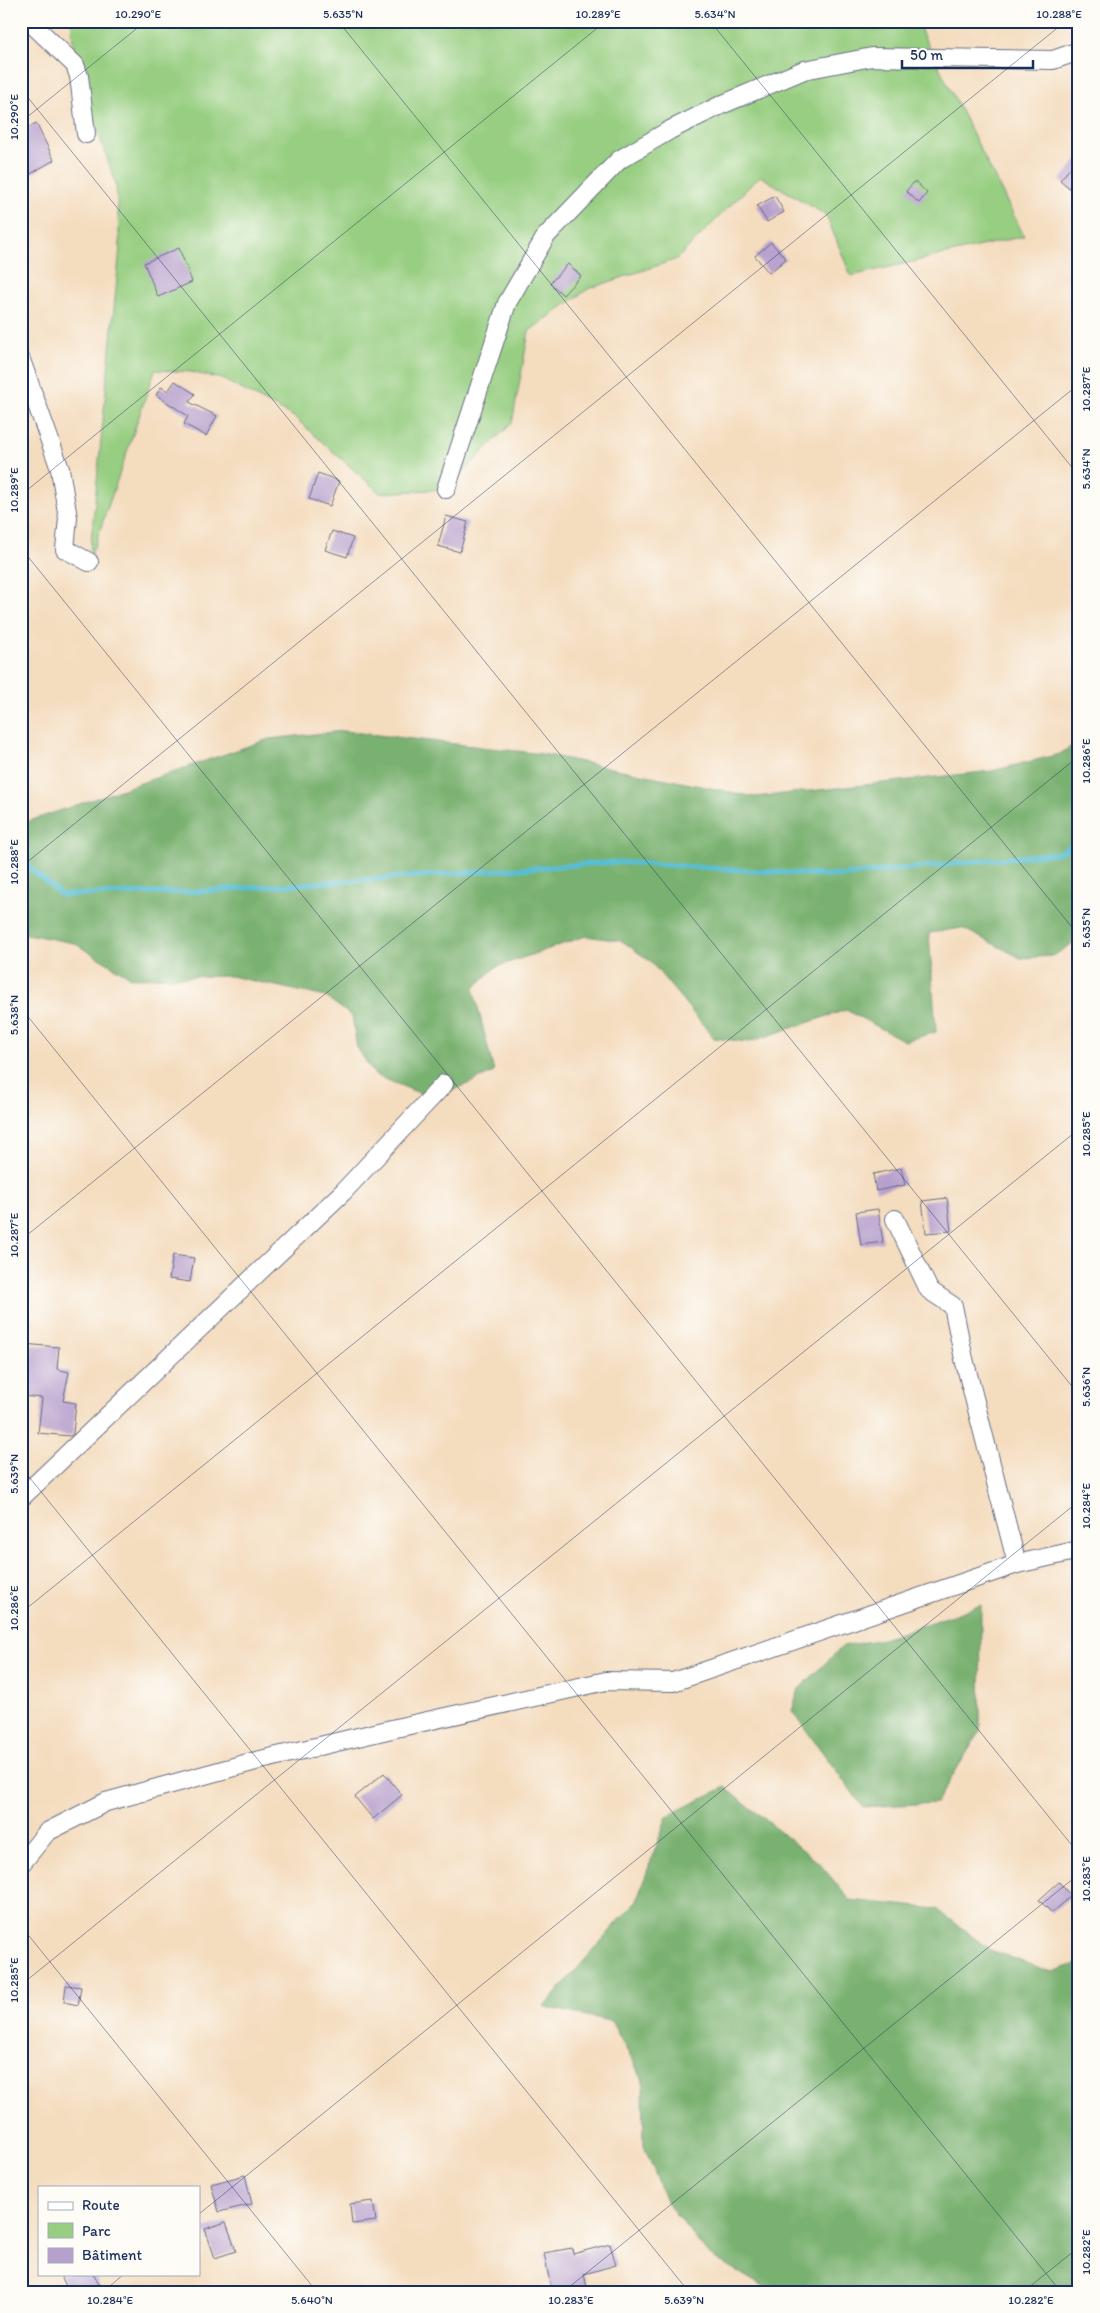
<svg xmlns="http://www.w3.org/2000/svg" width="1100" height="2313" viewBox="0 0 1100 2313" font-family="Itim,sans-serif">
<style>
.green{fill:#97ce81;stroke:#597e70}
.forest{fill:#79b16f;stroke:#4a7066}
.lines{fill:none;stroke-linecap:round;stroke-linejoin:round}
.stream{stroke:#57bed5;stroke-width:5}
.building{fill:#b8a0cd}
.street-casing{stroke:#676c80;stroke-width:20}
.street{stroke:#fff;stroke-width:18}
.ticks{fill:none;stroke:#1b2f5e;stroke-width:1;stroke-opacity:0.45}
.neatline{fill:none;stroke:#1b2f5e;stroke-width:2}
.ticks-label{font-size:12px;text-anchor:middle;fill:#1b2f5e}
</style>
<rect width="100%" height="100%" fill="#fdfcf7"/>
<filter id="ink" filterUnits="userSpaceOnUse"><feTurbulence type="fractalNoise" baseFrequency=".02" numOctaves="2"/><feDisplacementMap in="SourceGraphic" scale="10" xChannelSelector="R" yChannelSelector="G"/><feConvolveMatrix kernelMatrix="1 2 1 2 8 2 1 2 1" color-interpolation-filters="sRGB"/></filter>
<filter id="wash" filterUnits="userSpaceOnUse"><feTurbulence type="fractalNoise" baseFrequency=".0096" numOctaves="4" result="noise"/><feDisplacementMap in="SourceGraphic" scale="20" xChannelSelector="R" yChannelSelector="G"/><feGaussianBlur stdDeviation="1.12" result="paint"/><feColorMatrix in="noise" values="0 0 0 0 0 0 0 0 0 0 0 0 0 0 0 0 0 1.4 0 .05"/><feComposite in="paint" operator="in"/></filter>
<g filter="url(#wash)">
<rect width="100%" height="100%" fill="#f4dcbe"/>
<polygon class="green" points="71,21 922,21 921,31 1024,236 851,276 826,215 760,176 677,259 588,289 529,331 512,423 446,489 380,493 294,417 222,379 191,372 155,370 89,562 120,248 116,184 75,65"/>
<g class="forest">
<polygon points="343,731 542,754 755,797 992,771 1060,754 1079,741 1079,939 1053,956 1021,958 962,928 929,933 936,1032 905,1041 846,1010 749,1042 714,1038 650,961 622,941 586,936 496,967 473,988 494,1072 434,1099 375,1075 357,1048 352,1016 326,997 231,976 132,978 74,943 21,933 21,824 269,739"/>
<polygon points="981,1605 980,1731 936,1803 863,1807 792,1711 799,1689 843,1646 883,1639"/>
<polygon points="725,1787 819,1863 850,1900 937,1909 990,1950 1052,1972 1079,1963 1079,2285 1058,2292 781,2292 762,2286 708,2254 667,2203 644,2146 643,2080 611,2021 544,2007 637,1900 667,1816"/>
</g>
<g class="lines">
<polyline class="stream" points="21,860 61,895 190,892 617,862 837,876 1058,853 1079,842"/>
</g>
<g id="blocks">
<g class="building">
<polygon points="36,123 54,160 29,175 21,159 21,132"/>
<polygon points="1079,158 1079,196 1060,180"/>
<polygon points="915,181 927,193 919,203 906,191"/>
<polygon points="775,196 784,212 767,222 757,206"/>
<polygon points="771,242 786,259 769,273 755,256"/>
<polygon points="179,248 192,282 158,297 144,263"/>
<polygon points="568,264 581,276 563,295 550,283"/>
<polygon points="175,381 195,394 189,402 217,416 206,436 184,424 188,416 156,395 161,387 168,391"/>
<polygon points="318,473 339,481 330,506 309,499"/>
<polygon points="446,516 468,522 460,552 438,546"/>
<polygon points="332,531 353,538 347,557 325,550"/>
<polygon points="901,1168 905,1185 876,1191 873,1174"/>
<polygon points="947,1198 951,1231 926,1233 922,1201"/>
<polygon points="878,1209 883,1242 861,1245 856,1212"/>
<polygon points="173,1255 194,1258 190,1282 169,1279"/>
<polygon points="22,1344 59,1347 57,1369 69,1372 63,1401 76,1403 73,1434 70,1436 38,1433 42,1398 21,1396"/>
<polygon points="384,1773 402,1795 373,1819 355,1797"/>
<polygon points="1059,1882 1071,1896 1052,1913 1039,1900"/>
<polygon points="66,1985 81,1987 78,2005 64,2002"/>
<polygon points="245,2175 252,2204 219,2212 211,2184"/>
<polygon points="373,2201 376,2221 352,2224 350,2204"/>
<polygon points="226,2222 236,2251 215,2258 205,2229"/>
<polygon points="610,2244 616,2265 584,2274 588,2292 552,2292 544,2253 572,2248 573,2254"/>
<polygon points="60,2274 94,2274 102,2292 69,2292"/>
</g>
</g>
</g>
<g filter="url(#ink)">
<use href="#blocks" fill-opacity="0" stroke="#676c80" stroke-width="1"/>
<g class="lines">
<g class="street-casing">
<g id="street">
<polyline points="29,21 75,65 79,76 86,134"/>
<polyline points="21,360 60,469 68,518 65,549 89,562"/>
<polyline points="446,489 507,303 546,236 619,160 670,130 721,105 804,70 872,57 1053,60 1079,51"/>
<polyline points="895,1219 929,1290 953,1306 964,1359 1017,1564"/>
<polyline points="21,1498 343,1192 444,1084"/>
<polyline points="21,1864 47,1832 106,1802 252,1762 396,1728 606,1681 673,1682 1017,1564 1079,1550"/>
</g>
</g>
<use href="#street" class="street"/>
</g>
</g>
<path class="ticks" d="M338,21L1079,936M710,21L1079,476M21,89L1079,1395M21,122L146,21M21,495L606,21M21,548L1079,1854M21,867L1066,21M21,1008L1061,2292M21,1240L1079,384M21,1467L689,2292M21,1613L1079,756M21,1926L317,2292M21,1985L1079,1129M199,2214L1079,1501M103,2292L124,2274M563,2292L1079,1874M1023,2292L1079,2247"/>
<rect width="1100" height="2313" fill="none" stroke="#fdfcf7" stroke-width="55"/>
<rect x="38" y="2186" width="162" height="90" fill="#fdfcf7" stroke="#a3aaba"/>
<rect x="48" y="2202" width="25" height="8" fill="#ffffff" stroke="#a3aaba"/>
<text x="82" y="2210" font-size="15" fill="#1b2f5e">Route</text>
<rect x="48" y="2223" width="25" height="15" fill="#97ce81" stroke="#a3aaba"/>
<text x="82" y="2236" font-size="15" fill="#1b2f5e">Parc</text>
<rect x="48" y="2248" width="25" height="15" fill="#b8a0cd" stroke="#a3aaba"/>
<text x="82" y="2260" font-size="15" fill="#1b2f5e">Bâtiment</text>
<path d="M902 60v8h131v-8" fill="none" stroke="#1b2f5e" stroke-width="2.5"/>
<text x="910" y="60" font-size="15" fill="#1b2f5e" stroke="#fdfcf7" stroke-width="4" paint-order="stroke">50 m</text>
<rect x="28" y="28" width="1044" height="2258" class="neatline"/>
<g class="ticks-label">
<text x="138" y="18">10.290°E</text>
<text x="343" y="18">5.635°N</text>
<text x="598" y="18">10.289°E</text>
<text x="715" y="18">5.634°N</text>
<text x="1059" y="18">10.288°E</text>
<text transform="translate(14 117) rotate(-90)" y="4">10.290°E</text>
<text transform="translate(1086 389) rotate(-90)" y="4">10.287°E</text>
<text transform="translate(1086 469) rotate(-90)" y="4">5.634°N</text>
<text transform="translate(14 490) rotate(-90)" y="4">10.289°E</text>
<text transform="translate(1086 761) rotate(-90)" y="4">10.286°E</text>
<text transform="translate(14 862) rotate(-90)" y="4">10.288°E</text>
<text transform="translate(1086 928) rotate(-90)" y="4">5.635°N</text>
<text transform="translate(14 1015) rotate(-90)" y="4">5.638°N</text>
<text transform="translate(1086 1134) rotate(-90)" y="4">10.285°E</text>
<text transform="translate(14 1235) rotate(-90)" y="4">10.287°E</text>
<text transform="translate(1086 1387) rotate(-90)" y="4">5.636°N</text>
<text transform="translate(14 1474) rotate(-90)" y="4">5.639°N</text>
<text transform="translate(1086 1506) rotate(-90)" y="4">10.284°E</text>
<text transform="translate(14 1608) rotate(-90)" y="4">10.286°E</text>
<text transform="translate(1086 1879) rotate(-90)" y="4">10.283°E</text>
<text transform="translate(14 1980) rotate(-90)" y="4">10.285°E</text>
<text transform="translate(1086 2252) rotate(-90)" y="4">10.282°E</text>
<text x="110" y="2304">10.284°E</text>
<text x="312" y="2304">5.640°N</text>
<text x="571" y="2304">10.283°E</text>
<text x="684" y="2304">5.639°N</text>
<text x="1031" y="2304">10.282°E</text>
</g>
</svg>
